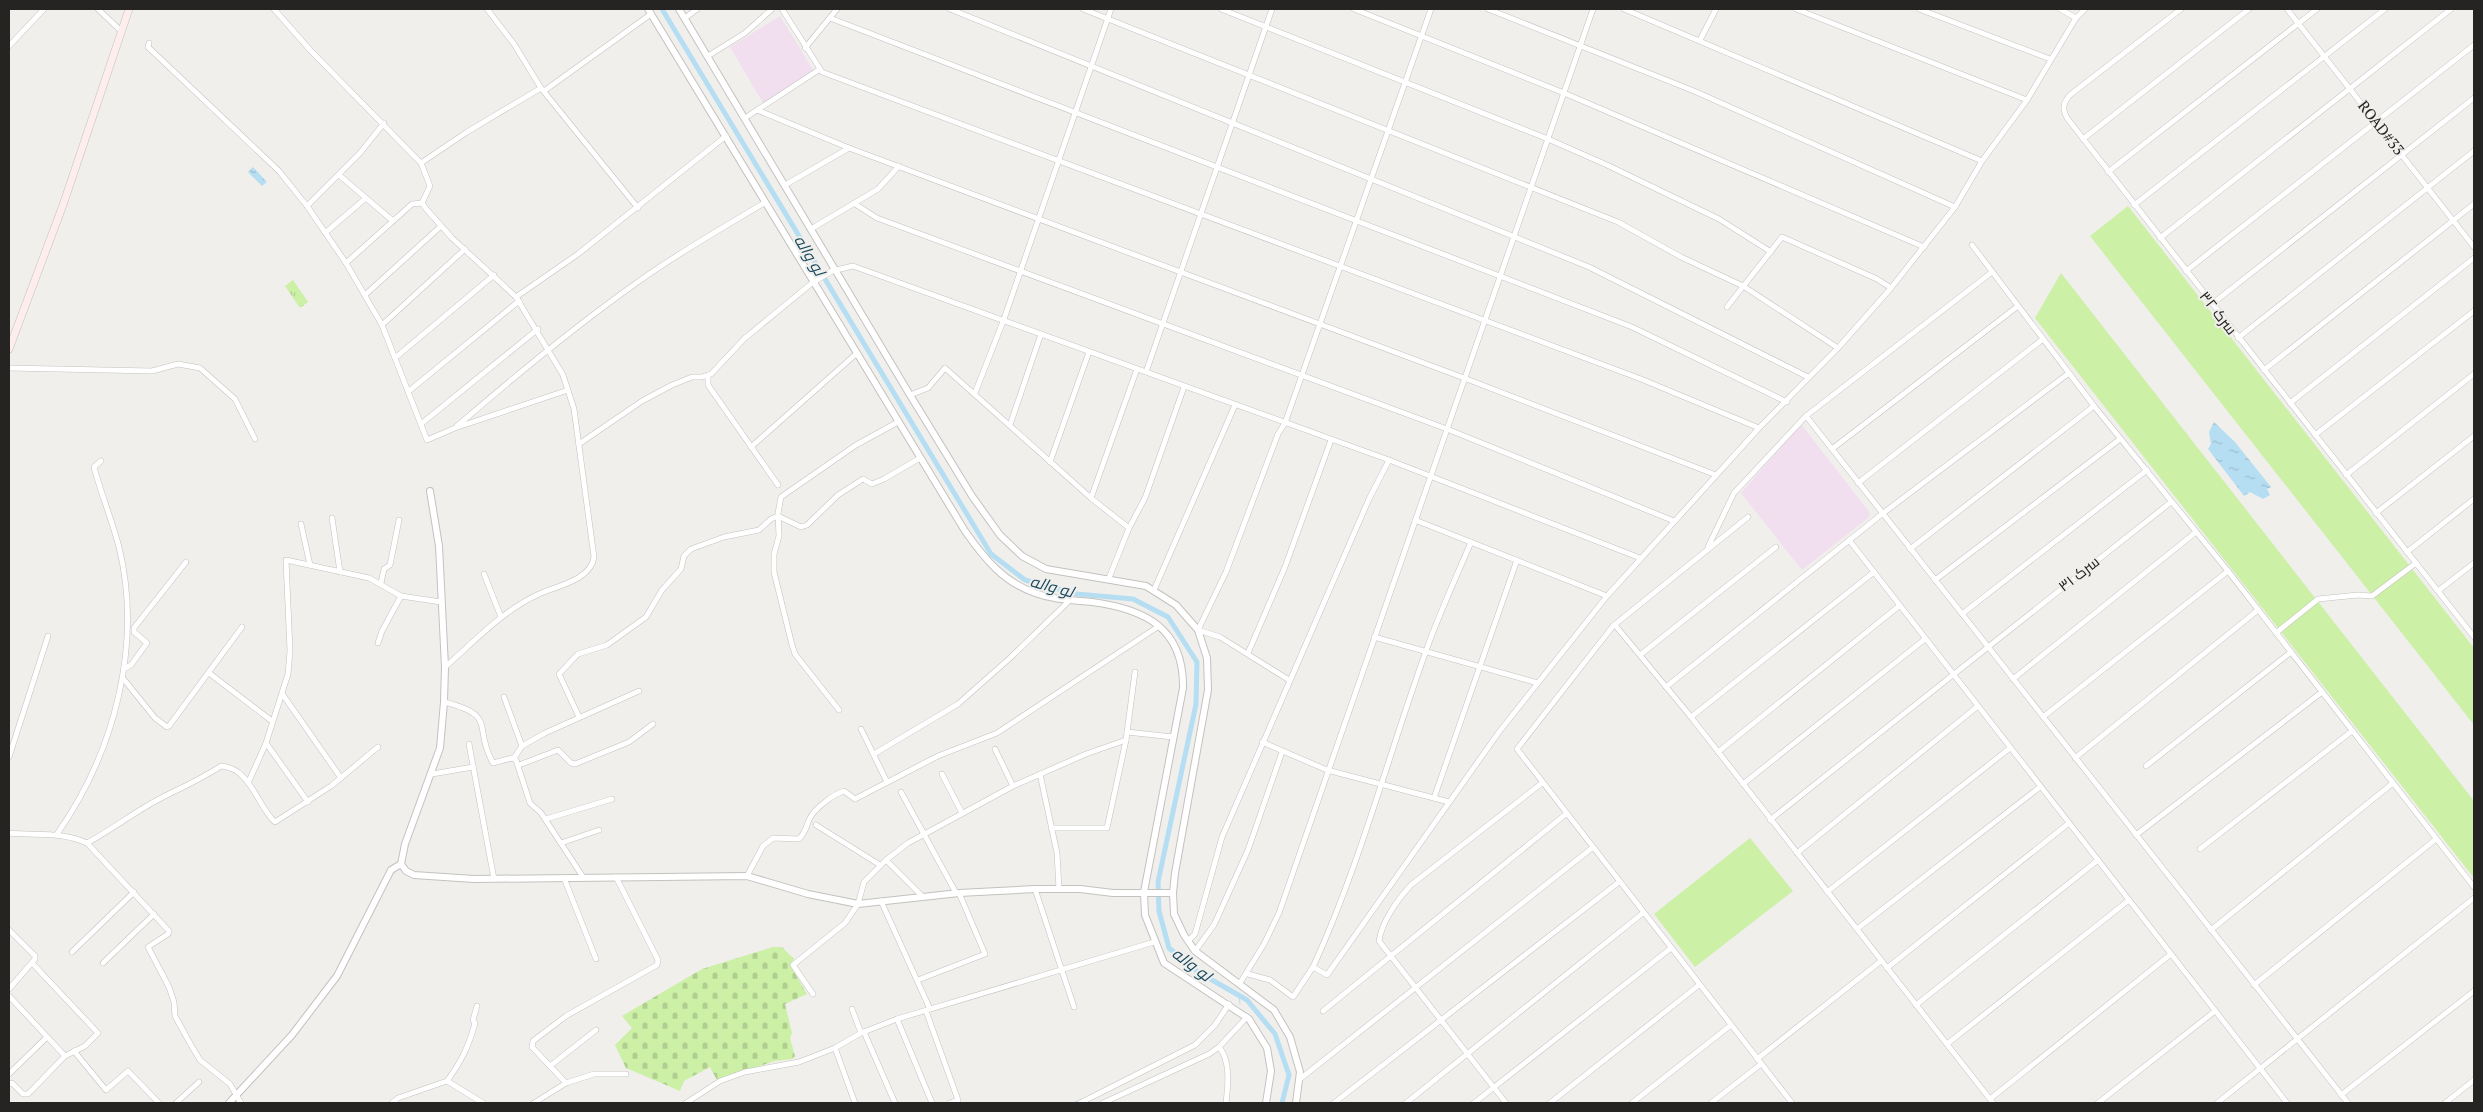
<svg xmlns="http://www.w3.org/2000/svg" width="2483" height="1112" viewBox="0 0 2483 1112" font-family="'PT Serif',Cairo,serif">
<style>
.education{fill:#f1dff0}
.grass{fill:url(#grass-tufts)}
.cemetery{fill:url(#cemetery-stones)}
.garden{fill:#ccf0a6}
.water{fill:url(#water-ripples)}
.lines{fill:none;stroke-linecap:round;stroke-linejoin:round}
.stream{stroke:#b6def3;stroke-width:1}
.canal{stroke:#b6def3;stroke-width:5}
.minor-casing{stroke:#c3c2bf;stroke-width:6}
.tertiary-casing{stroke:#c3c2bf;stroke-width:8}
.secondary-casing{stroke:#c3c2bf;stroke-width:8}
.minor{stroke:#fff;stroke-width:5}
.tertiary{stroke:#fff;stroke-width:6}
.secondary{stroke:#fdeeed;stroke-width:7}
.labels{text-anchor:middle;stroke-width:4;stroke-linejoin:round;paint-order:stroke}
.street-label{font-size:15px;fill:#252423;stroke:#f0efec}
.water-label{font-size:16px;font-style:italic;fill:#18485e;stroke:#f0efec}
</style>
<defs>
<pattern id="grass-tufts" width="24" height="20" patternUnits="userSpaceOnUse" patternTransform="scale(1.25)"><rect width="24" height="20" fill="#ccf0a6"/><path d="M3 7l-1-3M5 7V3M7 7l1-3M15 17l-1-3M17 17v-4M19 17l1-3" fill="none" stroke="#afce8f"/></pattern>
<pattern id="cemetery-stones" width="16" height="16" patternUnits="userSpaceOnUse" patternTransform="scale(1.25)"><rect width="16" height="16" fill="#ccf0a6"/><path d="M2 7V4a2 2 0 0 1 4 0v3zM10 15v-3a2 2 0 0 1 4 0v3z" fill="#afce8f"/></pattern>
<pattern id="water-ripples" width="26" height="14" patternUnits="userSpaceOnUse" patternTransform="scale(1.25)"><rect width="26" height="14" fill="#b6def3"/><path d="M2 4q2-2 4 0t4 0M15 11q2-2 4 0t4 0" fill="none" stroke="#9cbed0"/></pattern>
</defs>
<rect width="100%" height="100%" fill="#f0efec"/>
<g class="education">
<polygon points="780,16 813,70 763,103 730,47"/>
<polygon points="1801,424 1870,513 1868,518 1802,570 1741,493"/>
</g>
<polygon class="grass" points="293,280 308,302 300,308 285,286"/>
<polygon class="cemetery" points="773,947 782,947 794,959 790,965 807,994 785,1004 792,1033 790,1038 795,1056 792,1059 775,1061 717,1080 710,1067 684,1081 680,1091 626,1068 615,1045 632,1028 622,1016 702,969"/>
<g class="garden">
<polygon points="2128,206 2474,648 2474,725 2090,236"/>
<polygon points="2061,273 2474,801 2474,878 2035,318"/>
<polygon points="1750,838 1793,891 1695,967 1654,914"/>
</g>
<g class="water">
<polygon points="253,167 267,182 262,186 248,172"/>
<polygon points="2214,422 2235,442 2271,487 2267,489 2270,495 2263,499 2250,492 2244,496 2208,449 2211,444 2209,432"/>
</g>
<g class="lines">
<g class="stream">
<polyline points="1239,995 1240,1004"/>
<polyline points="1073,1103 1085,1098"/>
</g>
<polyline class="canal" points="662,9 991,554 1025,580 1077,594 1133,599 1168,617 1197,662 1196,704 1158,882 1159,911 1169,948 1198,972 1247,1000 1275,1034 1289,1075 1282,1103"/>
<g class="minor-casing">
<g id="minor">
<polyline points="98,9 121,31"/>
<path d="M274,9L311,51L421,163L430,186L422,203L427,210L452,238L516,297L563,375L574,409L594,557C591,580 557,586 539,594C502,611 475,641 445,667"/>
<polyline points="487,9 514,44 541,88 638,208"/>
<polyline points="782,9 822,72 1641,379 1759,428"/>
<polyline points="950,9 1589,267 1808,377"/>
<polyline points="1083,9 1618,222 1681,257 1743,286 1838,348"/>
<polyline points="1221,9 1548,139 1607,165 1719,219 1771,252"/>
<polyline points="1354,9 1564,93 1924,247"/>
<polyline points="1488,9 1694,91 1955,207"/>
<polyline points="1624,9 1982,161"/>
<polyline points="1919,9 2050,59"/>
<polyline points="2060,9 2076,18"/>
<path d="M2181,9L2070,95C2063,103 2062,108 2067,118L2474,637"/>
<polyline points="2287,9 2474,247"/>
<polyline points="685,18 697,9"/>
<polyline points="830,18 1632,327 1787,402"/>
<polyline points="1700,40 1716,9"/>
<polyline points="149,43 148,47 279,171 307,206 346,263 382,325 427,440 455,428 568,390"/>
<polyline points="9,46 44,9"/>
<polyline points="805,48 837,9"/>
<polyline points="708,56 745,33 772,9"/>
<polyline points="544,91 651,14"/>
<polyline points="2027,100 2076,18 2085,9"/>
<polyline points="757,110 849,148 1464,378 1716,475"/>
<polyline points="745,118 820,69"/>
<polyline points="2083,139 2249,9"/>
<polyline points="421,163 467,132 541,88"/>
<polyline points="2108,172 2317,9"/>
<polyline points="339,175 393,221"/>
<polyline points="785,185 849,148"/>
<polyline points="855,204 877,218 1447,429 1674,521"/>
<polyline points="2134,205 2385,9"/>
<polyline points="307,206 360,153 384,123"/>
<polyline points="811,229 878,189 899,166"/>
<polyline points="325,233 366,198"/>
<polyline points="2160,238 2451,9"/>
<polyline points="1972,245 2094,406 2228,571 2474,887"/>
<polyline points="346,263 412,204 422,203"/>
<polyline points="2186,271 2474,45"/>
<polyline points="365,295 441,226"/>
<polyline points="516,297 578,254 726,136"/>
<polyline points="2212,304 2474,98"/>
<polyline points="1727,307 1782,237 1877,279 1891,288"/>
<polyline points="382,325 465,249"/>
<polyline points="2238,338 2474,151"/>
<polyline points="395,358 494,275"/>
<polyline points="9,368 152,371 178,364 200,368 235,399 255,439"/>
<polyline points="2264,370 2474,204"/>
<polyline points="1146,372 1272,9"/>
<polyline points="708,375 708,385 778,485"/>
<polyline points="409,391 519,301"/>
<polyline points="975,393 1004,319 1111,9"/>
<polyline points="910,395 928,388 945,368 1091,498 1129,528"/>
<polyline points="2290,403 2474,258"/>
<polyline points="1806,416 2348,1103"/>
<polyline points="421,424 538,329"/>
<polyline points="1010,425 1041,334"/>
<path d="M457,426C515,376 573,328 635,284C676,254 721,229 764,203"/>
<polyline points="2315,435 2474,311"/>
<polyline points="579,444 642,401 672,385 692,377 702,377 711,374 745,338 812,283 832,271 853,266 1389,460 1640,558"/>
<polyline points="751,447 856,354"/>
<polyline points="1832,449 2018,306"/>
<polyline points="1050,462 1089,352"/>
<polyline points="2346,475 2474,374"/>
<polyline points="1858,483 2043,339"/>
<polyline points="1091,498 1137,369"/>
<polyline points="2376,513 2474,436"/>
<polyline points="1748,517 1613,626 1517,749 1792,1103"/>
<polyline points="332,518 340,572"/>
<polyline points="1415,520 1607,596"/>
<polyline points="301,524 310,565"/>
<polyline points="1849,540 2287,1103"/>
<polyline points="1708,547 1734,493 1806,416 1992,272"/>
<polyline points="1910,549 2094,406"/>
<polyline points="2407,552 2474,499"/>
<polyline points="484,574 501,617"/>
<polyline points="1109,578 1129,528 1145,498 1184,387"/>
<polyline points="1935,580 2120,439"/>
<polyline points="381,583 384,569 390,565 399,520"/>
<polyline points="1154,590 1235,405"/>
<polyline points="2438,591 2474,563"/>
<polyline points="1962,614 2147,470"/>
<polyline points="1615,625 1691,717 1993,1103"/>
<polyline points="2276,633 2318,599 2358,595 2372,596 2416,563"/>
<polyline points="1374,637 1538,683"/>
<polyline points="378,643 382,631 401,596"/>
<polyline points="1248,653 1285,567 1331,440"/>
<polyline points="1640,655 1776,547"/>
<polyline points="124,669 131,665 147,643 134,632 134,628 186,562"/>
<polyline points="209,673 272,721"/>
<polyline points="122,677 155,718 167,727 169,726 242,627"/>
<polyline points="2013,679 2196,532"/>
<polyline points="1289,680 1220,637 1198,630 1226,572 1278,434 1285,423 1431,9"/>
<polyline points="1666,687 1882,514 2069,373"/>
<polyline points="283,695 341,778"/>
<polyline points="504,697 522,746"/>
<path d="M444,702C499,716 472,726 493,763L512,758L516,760L530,803L541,813L583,877"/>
<polyline points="839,710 795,654 792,645 774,572 774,554 779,536 778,513 781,497 856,445 898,422"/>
<polyline points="579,717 559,674 578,654 607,645 646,617 662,590 681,569 684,556 691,549 724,537 759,530 771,519 778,516 801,527 807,525 838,495 863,479 872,484 884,479 920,458"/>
<polyline points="1691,717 1874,572"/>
<polyline points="2043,717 2228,571"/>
<polyline points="861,729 887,782"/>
<polyline points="1127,732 1173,737"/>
<polyline points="1262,742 1327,770 1449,802"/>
<polyline points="266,743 308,802"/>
<polyline points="469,744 494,879"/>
<polyline points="995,749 1013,786"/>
<polyline points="1718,752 1899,606"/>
<polyline points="874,754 958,704 1010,658 1069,601"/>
<polyline points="9,757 48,636"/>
<polyline points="514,758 522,746 545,733 639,691"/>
<polyline points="2075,758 2258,610"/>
<polyline points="519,765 558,750 571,763 575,764 629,742 653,724"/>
<polyline points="2146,766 2291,652"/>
<polyline points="432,774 473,767"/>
<polyline points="942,774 962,813"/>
<polyline points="1040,774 1057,853 1059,889"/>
<polyline points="249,781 266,743 288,674 290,651 286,560 369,578 401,596 441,602"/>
<polyline points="1743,784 1925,639"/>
<polyline points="901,792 956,893"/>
<polyline points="1434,798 1517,560"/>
<polyline points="546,819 612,799"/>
<polyline points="1770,820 2171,502"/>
<polyline points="816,825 880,865"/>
<polyline points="1051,828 1107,828 1126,740 1135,672"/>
<path d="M9,833C36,836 61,831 87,843L169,931L168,934L148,947L169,987L174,1002L175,1016L191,1045L200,1060L230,1084L241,1103"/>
<path d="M57,834C114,753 143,645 119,547C112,520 101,494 94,467L101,461"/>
<polyline points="2136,835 2322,692"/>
<path d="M87,843C113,829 137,810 163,797C183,787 203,778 221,766C251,768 257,806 275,822L331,786L378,747"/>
<polyline points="561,843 599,830"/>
<polyline points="2200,849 2352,731"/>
<polyline points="1797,853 1978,706"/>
<polyline points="886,860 923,897"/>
<path d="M747,876L763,846L773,838L799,839C806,832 806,826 810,818C815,808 834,794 844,791L855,799L938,756L997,733L1159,626"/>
<polyline points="564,878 596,959"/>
<polyline points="1035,889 1074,1007"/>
<polyline points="1827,892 2010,748"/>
<polyline points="881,901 930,1009"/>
<polyline points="1857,929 2040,787"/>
<polyline points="9,930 35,956 35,959 9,989"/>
<polyline points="2211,930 2393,783"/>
<polyline points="1188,941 1195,934 1222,837 1369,499 1389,460"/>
<polyline points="1195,951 1214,925 1248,850 1282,752"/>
<polyline points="72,952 134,892"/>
<polyline points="103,963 154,914"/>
<path d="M1313,967C1360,865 1388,756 1426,651C1439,614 1456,578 1471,542"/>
<polyline points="1887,968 2069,823"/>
<polyline points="1248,974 1270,980 1293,997 1313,967 1327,975 1499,732 1607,596 1759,428 1838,348 1891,288 1955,207 1982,161 2027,100 1796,9"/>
<polyline points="918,980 985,954 959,893"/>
<polyline points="1240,983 1264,944 1279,913 1593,9"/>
<polyline points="2254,985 2436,839"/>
<polyline points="813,994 793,965 845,923 858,904 864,882 886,860 908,843 1013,786 1086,754 1126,740"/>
<polyline points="9,996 65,1056"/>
<polyline points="1916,1005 2098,860"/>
<polyline points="852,1009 861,1033"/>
<polyline points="926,1011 958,1100 950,1103"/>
<polyline points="1323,1011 1566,814"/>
<polyline points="897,1019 932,1103"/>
<polyline points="864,1032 895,1103"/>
<polyline points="1947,1044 2129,900"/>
<path d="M1219,1047C1231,1061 1228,1086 1226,1103"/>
<polyline points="835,1048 855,1103"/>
<polyline points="74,1051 106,1090 128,1071 159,1103"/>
<polyline points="1757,1059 1881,961"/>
<polyline points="550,1066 596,1030"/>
<polyline points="9,1074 47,1037"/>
<polyline points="1300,1079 1592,848"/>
<path d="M447,1081C461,1062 469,1046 475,1023L473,1020L477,1006"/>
<polyline points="566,1083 532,1047 533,1041 566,1016 657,965 658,960 616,877"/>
<polyline points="9,1084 12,1083 23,1094 28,1094 65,1056 85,1046 98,1033 33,964"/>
<polyline points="2341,1095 2474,991"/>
<polyline points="1990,1099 2171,954"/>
<polyline points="176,1103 199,1082"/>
<polyline points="392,1103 398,1098 447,1081 483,1103"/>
<polyline points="534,1103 566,1083 594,1074 626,1074"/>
<polyline points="686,1103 720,1081 745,1072 799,1062 835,1048 861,1033 897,1019 1154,942"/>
<polyline points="1080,1103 1195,1045 1215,1025 1229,1004"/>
<polyline points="1103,1103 1209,1054 1219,1047 1247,1017"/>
<polyline points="1334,1103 1619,882"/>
<polyline points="1406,1103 1643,913"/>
<polyline points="1474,1103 1671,948"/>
<path d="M1506,1103L1379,941C1382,921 1398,899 1411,885L1542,783"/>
<polyline points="1550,1103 1699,985"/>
<polyline points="1632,1103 1731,1025"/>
<polyline points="1711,1103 1761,1064"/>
<polyline points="2098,1103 2215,1011"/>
<polyline points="2217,1103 2474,898"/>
<polyline points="2445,1103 2474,1080"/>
</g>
</g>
<g class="tertiary-casing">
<g id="tertiary">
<path d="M648,9L965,531C984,558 1003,582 1035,593C1054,600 1072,600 1092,602C1145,609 1184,628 1183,688L1144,892L1145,915L1164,963L1249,1019L1267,1048L1271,1071L1266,1103"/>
<polyline points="679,9 910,395 972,496 1000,535 1022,556 1046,569 1146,586 1176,605 1198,630 1207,658 1208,690 1175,873 1173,893 1174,914 1184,935 1195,951 1274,1010 1290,1037 1300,1072 1296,1103"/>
<polyline points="430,491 439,546 445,667 444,702 440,748 405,844 401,864 406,871 414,875 474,879 747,876 808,894 858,904 959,893 1035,889 1080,889 1113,893 1173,893"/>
<polyline points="229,1103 292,1035 337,976 391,870 401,864"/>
</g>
</g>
<g class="secondary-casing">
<polyline id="secondary" points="9,349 63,205 129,9"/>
</g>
<use href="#minor" class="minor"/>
<use href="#tertiary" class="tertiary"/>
<use href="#secondary" class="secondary"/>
</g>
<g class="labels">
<g class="street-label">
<text transform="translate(2381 128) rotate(52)" y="5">ROAD#33</text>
<text transform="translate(2218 313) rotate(52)" y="5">سرک ۳۲</text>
<text transform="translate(2079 574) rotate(-38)" y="5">سرک ۳۱</text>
</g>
<g class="water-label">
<text transform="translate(810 255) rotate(59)" y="6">لو واله</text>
<text transform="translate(1052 586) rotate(15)" y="6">لو واله</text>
<text transform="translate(1192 964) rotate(37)" y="6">لو واله</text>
</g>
</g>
<rect width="2483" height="1112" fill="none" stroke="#252423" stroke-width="20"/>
</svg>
